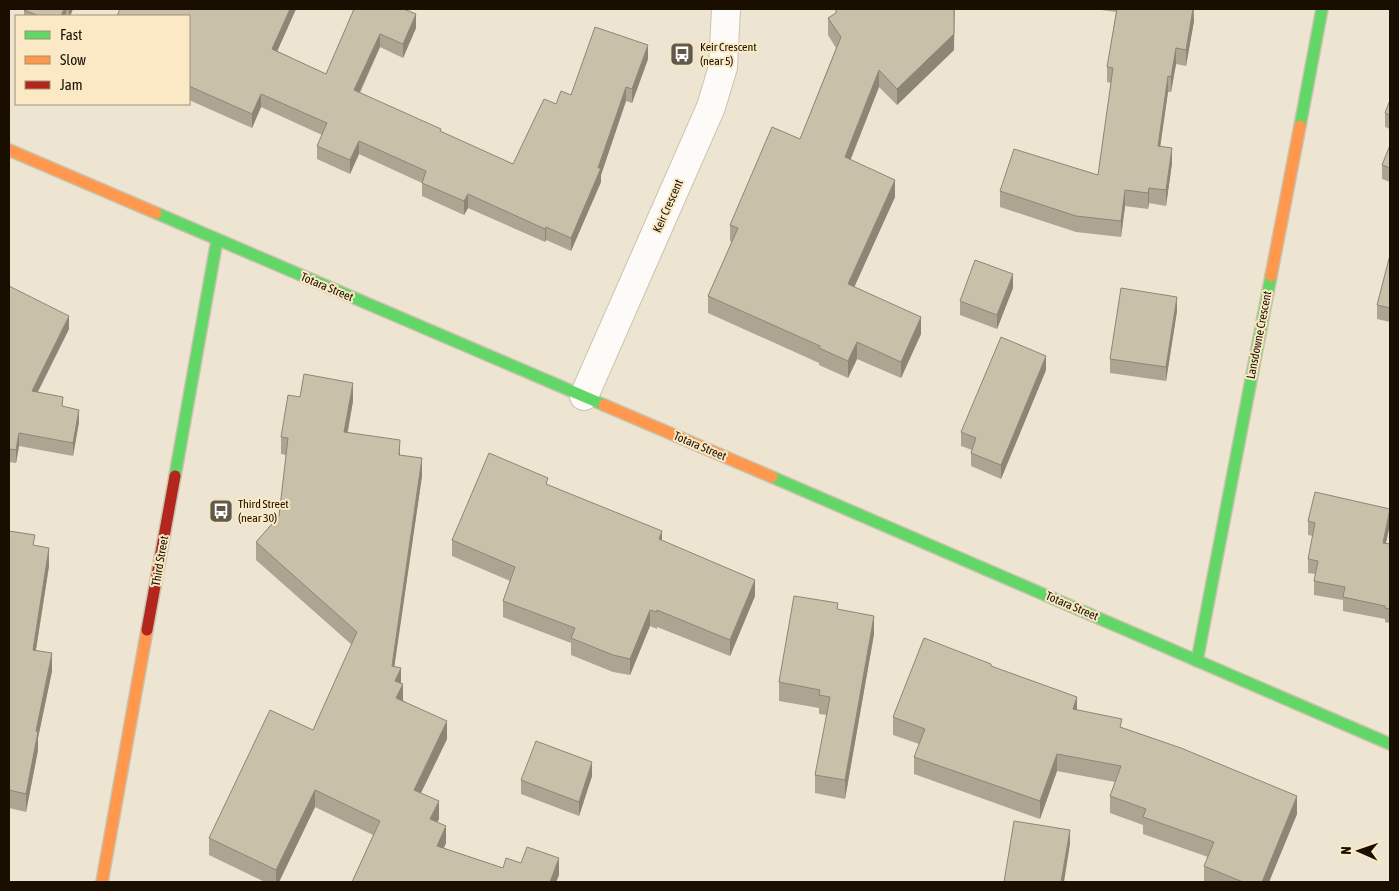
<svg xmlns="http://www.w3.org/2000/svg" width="1399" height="891" viewBox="0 0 1399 891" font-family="'Asap Condensed',sans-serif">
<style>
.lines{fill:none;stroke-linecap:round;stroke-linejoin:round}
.street-casing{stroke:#cbc2ad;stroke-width:30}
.fast-casing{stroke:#cbc2ad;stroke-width:14}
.slow-casing{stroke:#cbc2ad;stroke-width:14}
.jam-casing{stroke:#cbc2ad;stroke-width:14}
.street{stroke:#fcfbf8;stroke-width:28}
.fast{stroke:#63d668;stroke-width:11}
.slow{stroke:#ff974d;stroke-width:11}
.jam{stroke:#b3261e;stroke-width:11}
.wall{fill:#ada592}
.shaded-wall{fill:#8d8677}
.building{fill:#c9c0aa;stroke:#8d8677}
.labels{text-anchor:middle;stroke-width:4;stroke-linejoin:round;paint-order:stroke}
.poi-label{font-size:12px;fill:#190e00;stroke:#fae9c4;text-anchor:start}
.street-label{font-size:12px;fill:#190e00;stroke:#fae9c4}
</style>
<rect width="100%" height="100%" fill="#ede5d1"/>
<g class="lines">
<g class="street-casing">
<polyline id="street" points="584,396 711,107 723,67 726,9"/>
</g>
<g class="fast-casing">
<g id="fast">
<polyline points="1300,126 1322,9"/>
<polyline points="156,213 604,405"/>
<polyline points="175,476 217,240"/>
<polyline points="772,477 1390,744"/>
<polyline points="1197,661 1271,276"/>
</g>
</g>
<g class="slow-casing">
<g id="slow">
<polyline points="9,150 156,213"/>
<polyline points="1271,276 1300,126"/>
<polyline points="604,405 772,477"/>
<polyline points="102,882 147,630"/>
</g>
</g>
<g class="jam-casing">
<polyline id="jam" points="147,630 175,476"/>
</g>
<use href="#street" class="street"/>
<use href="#fast" class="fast"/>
<use href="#slow" class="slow"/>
<use href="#jam" class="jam"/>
</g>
<g class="wall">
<polygon points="24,9 73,9 70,16 24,16"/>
<polygon points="120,9 296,9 277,51 326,74 354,9 416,28 403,58 380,47 360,93 441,132 513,164 556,104 571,95 648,59 632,103 626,101 601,175 601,182 571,251 546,240 545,242 468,208 464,215 422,196 422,183 359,154 350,174 317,159 317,146 322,135 261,107 252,128 189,100 189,16"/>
<polygon points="836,9 955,9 954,50 897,105 879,87 851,159 895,197 854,287 921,334 901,378 857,359 848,378 819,365 819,363 708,313 708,296 732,242 730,241 730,225 800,139 836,48 828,35 828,18 836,13"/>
<polygon points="1094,9 1194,9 1194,21 1186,66 1176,64 1171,92 1168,92 1160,146 1172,163 1166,206 1149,203 1148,209 1125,206 1121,237 1076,232 1000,207 1000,191 1098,175 1111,83 1107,82 1107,67 1116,12"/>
<polygon points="1390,100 1390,129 1385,127 1385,113"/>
<polygon points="1390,145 1390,182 1382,179 1382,165"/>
<polygon points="1390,255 1390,322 1377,319 1377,305"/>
<polygon points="9,286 69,329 38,392 63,406 79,422 73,456 19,446 16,463 9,462"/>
<polygon points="1013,288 997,329 960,315 960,301"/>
<polygon points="1177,311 1166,381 1110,373 1110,359"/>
<polygon points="1046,370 1001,479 971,466 971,453 972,450 961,446 961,432"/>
<polygon points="300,397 353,401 348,432 400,455 422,476 394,666 401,683 403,700 447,739 421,793 439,819 437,822 446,843 444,848 503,868 559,875 556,882 352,882 373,835 315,807 279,882 265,882 209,855 209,838 313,730 352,645 256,560 256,542 279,516 286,455 281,454 281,437"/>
<polygon points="548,485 662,541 755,596 730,656 657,627 657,629 650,626 630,675 613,672 571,655 571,643 503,617 503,601 510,581 452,556 452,540"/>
<polygon points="1390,509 1390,524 1386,543 1390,544 1390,623 1385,622 1385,619 1343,611 1343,600 1314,595 1314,581 1315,574 1308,573 1308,559 1313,536 1308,535 1308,521"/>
<polygon points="9,531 35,546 49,566 36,650 52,671 38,738 38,750 26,812 9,808"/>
<polygon points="838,610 874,634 845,799 815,793 815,775 827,715 819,714 819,708 779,701 779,682"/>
<polygon points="991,666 1077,710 1122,728 1297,814 1269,882 1204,882 1204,866 1208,857 1143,834 1143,825 1110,813 1110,796 1115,782 1057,771 1040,819 914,774 914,757 919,744 893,735 893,717"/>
<polygon points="592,776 579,816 521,794 521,780"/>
</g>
<g class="shaded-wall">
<polygon points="64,9 66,9 66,16 61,16"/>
<polygon points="69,9 73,9 70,16 69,16"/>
<polygon points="290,9 296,9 272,63 272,49"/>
<polygon points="954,9 954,50 897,105 897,89"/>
<polygon points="1193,9 1194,21 1186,66 1186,50"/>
<polygon points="416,14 416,28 403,58 403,44"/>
<polygon points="380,34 380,47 354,104 354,90"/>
<polygon points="648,45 648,59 632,103 632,89"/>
<polygon points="1176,48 1176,64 1171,92 1171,77"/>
<polygon points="879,70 879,87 845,173 845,157"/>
<polygon points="1168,76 1168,92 1158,162 1158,146"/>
<polygon points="626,87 626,101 601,175 601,182 571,251 571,238 598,168"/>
<polygon points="261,94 261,107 252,128 252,114"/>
<polygon points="359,141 359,154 350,174 350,160"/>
<polygon points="1172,148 1172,163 1166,206 1166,190"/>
<polygon points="895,180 895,197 848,301 848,284"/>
<polygon points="1149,188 1149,203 1148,209 1148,193"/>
<polygon points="1125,190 1125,206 1121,237 1121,221"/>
<polygon points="468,194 468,208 464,215 464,201"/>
<polygon points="546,227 546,240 545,242 545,229"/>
<polygon points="1013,274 1013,288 997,329 997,315"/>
<polygon points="1177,297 1177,311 1166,381 1166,367"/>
<polygon points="69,316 69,329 32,403 32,391"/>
<polygon points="921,317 921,334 901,378 901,362"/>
<polygon points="857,342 857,359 848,378 848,361"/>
<polygon points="1046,356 1046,370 1001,479 1001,465"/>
<polygon points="353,383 353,401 344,449 344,432"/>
<polygon points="79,410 79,422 73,456 73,443"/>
<polygon points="19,433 19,446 16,463 16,450"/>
<polygon points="400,440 400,458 399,455"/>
<polygon points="422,458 422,476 392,683 392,666"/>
<polygon points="1390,510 1390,524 1383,557 1383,543"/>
<polygon points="662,531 662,548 659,539"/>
<polygon points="49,548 49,566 33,668 33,650"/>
<polygon points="755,580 755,596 730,656 730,640"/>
<polygon points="650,610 650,626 630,675 630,659"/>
<polygon points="874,616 874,634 845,799 845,780"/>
<polygon points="52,653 52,671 38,738 38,750 26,812 26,794 36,731"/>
<polygon points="401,668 401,686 395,681"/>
<polygon points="403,684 403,702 396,698"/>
<polygon points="1077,697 1077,714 1073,709"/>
<polygon points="447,721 447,739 414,807 414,790"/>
<polygon points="1057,754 1057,771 1040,819 1040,801"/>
<polygon points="592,762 592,776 579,816 579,802"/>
<polygon points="315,790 315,807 279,882 276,882 276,870"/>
<polygon points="1297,796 1297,814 1269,882 1262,882"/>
<polygon points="439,801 439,819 430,836 430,819"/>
<polygon points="446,826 446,843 437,863 437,846"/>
<polygon points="1070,830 1070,844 1064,882 1061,882"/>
<polygon points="559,858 559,875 556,882 550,882"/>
</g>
<g class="building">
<polygon points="24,9 64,9 61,16 39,16 24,10"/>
<polygon points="120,9 290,9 272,49 326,74 354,9 404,9 416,14 403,44 380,34 354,90 441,129 440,131 513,164 544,99 556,104 561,91 571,95 595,27 648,45 632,89 626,87 598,168 601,168 571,238 546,227 545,229 468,194 464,201 422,183 426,171 359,141 350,160 317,146 327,123 261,94 252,114 189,86 189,16 117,16"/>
<polygon points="836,9 954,9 954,34 897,89 879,70 845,157 895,180 848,284 921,317 901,362 857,342 848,361 819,348 820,346 708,296 738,228 730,225 772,127 800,139 841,37 828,18 836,13"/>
<polygon points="1117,9 1193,9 1186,50 1176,48 1171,77 1168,76 1158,146 1172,148 1166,190 1149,188 1148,193 1125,190 1121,221 1076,216 1000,191 1014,149 1098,175 1113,68 1107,67"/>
<polygon points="1390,100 1390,115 1385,113"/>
<polygon points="1390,145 1390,168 1382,165"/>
<polygon points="1390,255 1390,308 1377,305"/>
<polygon points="975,260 1013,274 997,315 960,301"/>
<polygon points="9,286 69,316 32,391 63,397 62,406 79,410 73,443 19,433 16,450 9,449"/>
<polygon points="1121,288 1177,297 1166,367 1110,359"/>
<polygon points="1001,337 1046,356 1001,465 971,453 976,438 961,432"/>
<polygon points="304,374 353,383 344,432 400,440 399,455 422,458 392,666 401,668 395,681 403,684 396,698 447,721 414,790 439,801 430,819 446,826 437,846 503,868 506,858 521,863 527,847 559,858 550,882 352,882 380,821 315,790 276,870 209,838 270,710 313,730 357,632 256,542 279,516 288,438 281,437 288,395 300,397"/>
<polygon points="489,453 548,478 546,484 662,531 659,539 755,580 730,640 657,610 657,612 650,610 630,659 613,655 571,638 575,628 503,601 515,567 452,540"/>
<polygon points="1315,492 1390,509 1383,543 1390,544 1390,609 1385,608 1385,606 1343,597 1345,587 1314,581 1318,561 1308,559 1315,523 1308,521"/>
<polygon points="9,531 35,535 33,545 49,548 33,650 52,653 36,731 38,732 26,794 9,790"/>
<polygon points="794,596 838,603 837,609 874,616 845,780 815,775 830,697 819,695 820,690 779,682"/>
<polygon points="924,638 991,664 991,666 1077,697 1073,709 1122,719 1120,727 1181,748 1297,796 1262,882 1243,882 1204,866 1214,842 1143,817 1146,809 1110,796 1121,766 1057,754 1040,801 914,757 925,729 893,717"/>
<polygon points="536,741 592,762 579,802 521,780"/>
<polygon points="1014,821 1070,830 1061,882 1004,882"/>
</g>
<defs>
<g id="bus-square" transform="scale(1.25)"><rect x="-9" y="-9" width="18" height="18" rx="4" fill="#635949" stroke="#fae9c4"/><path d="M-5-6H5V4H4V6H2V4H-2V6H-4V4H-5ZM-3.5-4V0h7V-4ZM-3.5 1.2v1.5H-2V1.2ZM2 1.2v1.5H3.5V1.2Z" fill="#fff"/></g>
</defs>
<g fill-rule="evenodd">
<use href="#bus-square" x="682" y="54"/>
<use href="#bus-square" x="221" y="511"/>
</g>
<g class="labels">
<g class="poi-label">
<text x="700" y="51">Keir Crescent<tspan x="700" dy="14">(near 5)</tspan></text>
<text x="238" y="508">Third Street<tspan x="238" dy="14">(near 30)</tspan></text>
</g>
<g class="street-label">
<text transform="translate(668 206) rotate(-66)" y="4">Keir Crescent</text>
<text transform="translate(327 287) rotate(23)" y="4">Totara Street</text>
<text transform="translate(1259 335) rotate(-79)" y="4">Lansdowne Crescent</text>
<text transform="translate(700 446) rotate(23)" y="4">Totara Street</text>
<text transform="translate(160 561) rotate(-80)" y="4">Third Street</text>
<text transform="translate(1072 606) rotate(23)" y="4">Totara Street</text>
</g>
</g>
<rect width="1399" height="891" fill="none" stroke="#190e00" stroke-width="20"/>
<rect x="15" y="15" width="175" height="90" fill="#fae9c4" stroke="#a09176"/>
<rect x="25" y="31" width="25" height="8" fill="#63d668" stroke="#a09176"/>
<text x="60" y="40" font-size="15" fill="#190e00">Fast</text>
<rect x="25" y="56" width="25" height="8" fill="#ff974d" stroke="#a09176"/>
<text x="60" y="65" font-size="15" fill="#190e00">Slow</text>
<rect x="25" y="81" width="25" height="8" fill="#b3261e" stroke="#a09176"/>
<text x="60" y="90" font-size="15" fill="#190e00">Jam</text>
<g transform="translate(1359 851) rotate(272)" stroke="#fae9c4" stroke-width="4" paint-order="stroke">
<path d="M0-4L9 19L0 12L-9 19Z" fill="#190e00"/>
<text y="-8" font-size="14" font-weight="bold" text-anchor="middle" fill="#190e00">N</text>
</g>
</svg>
